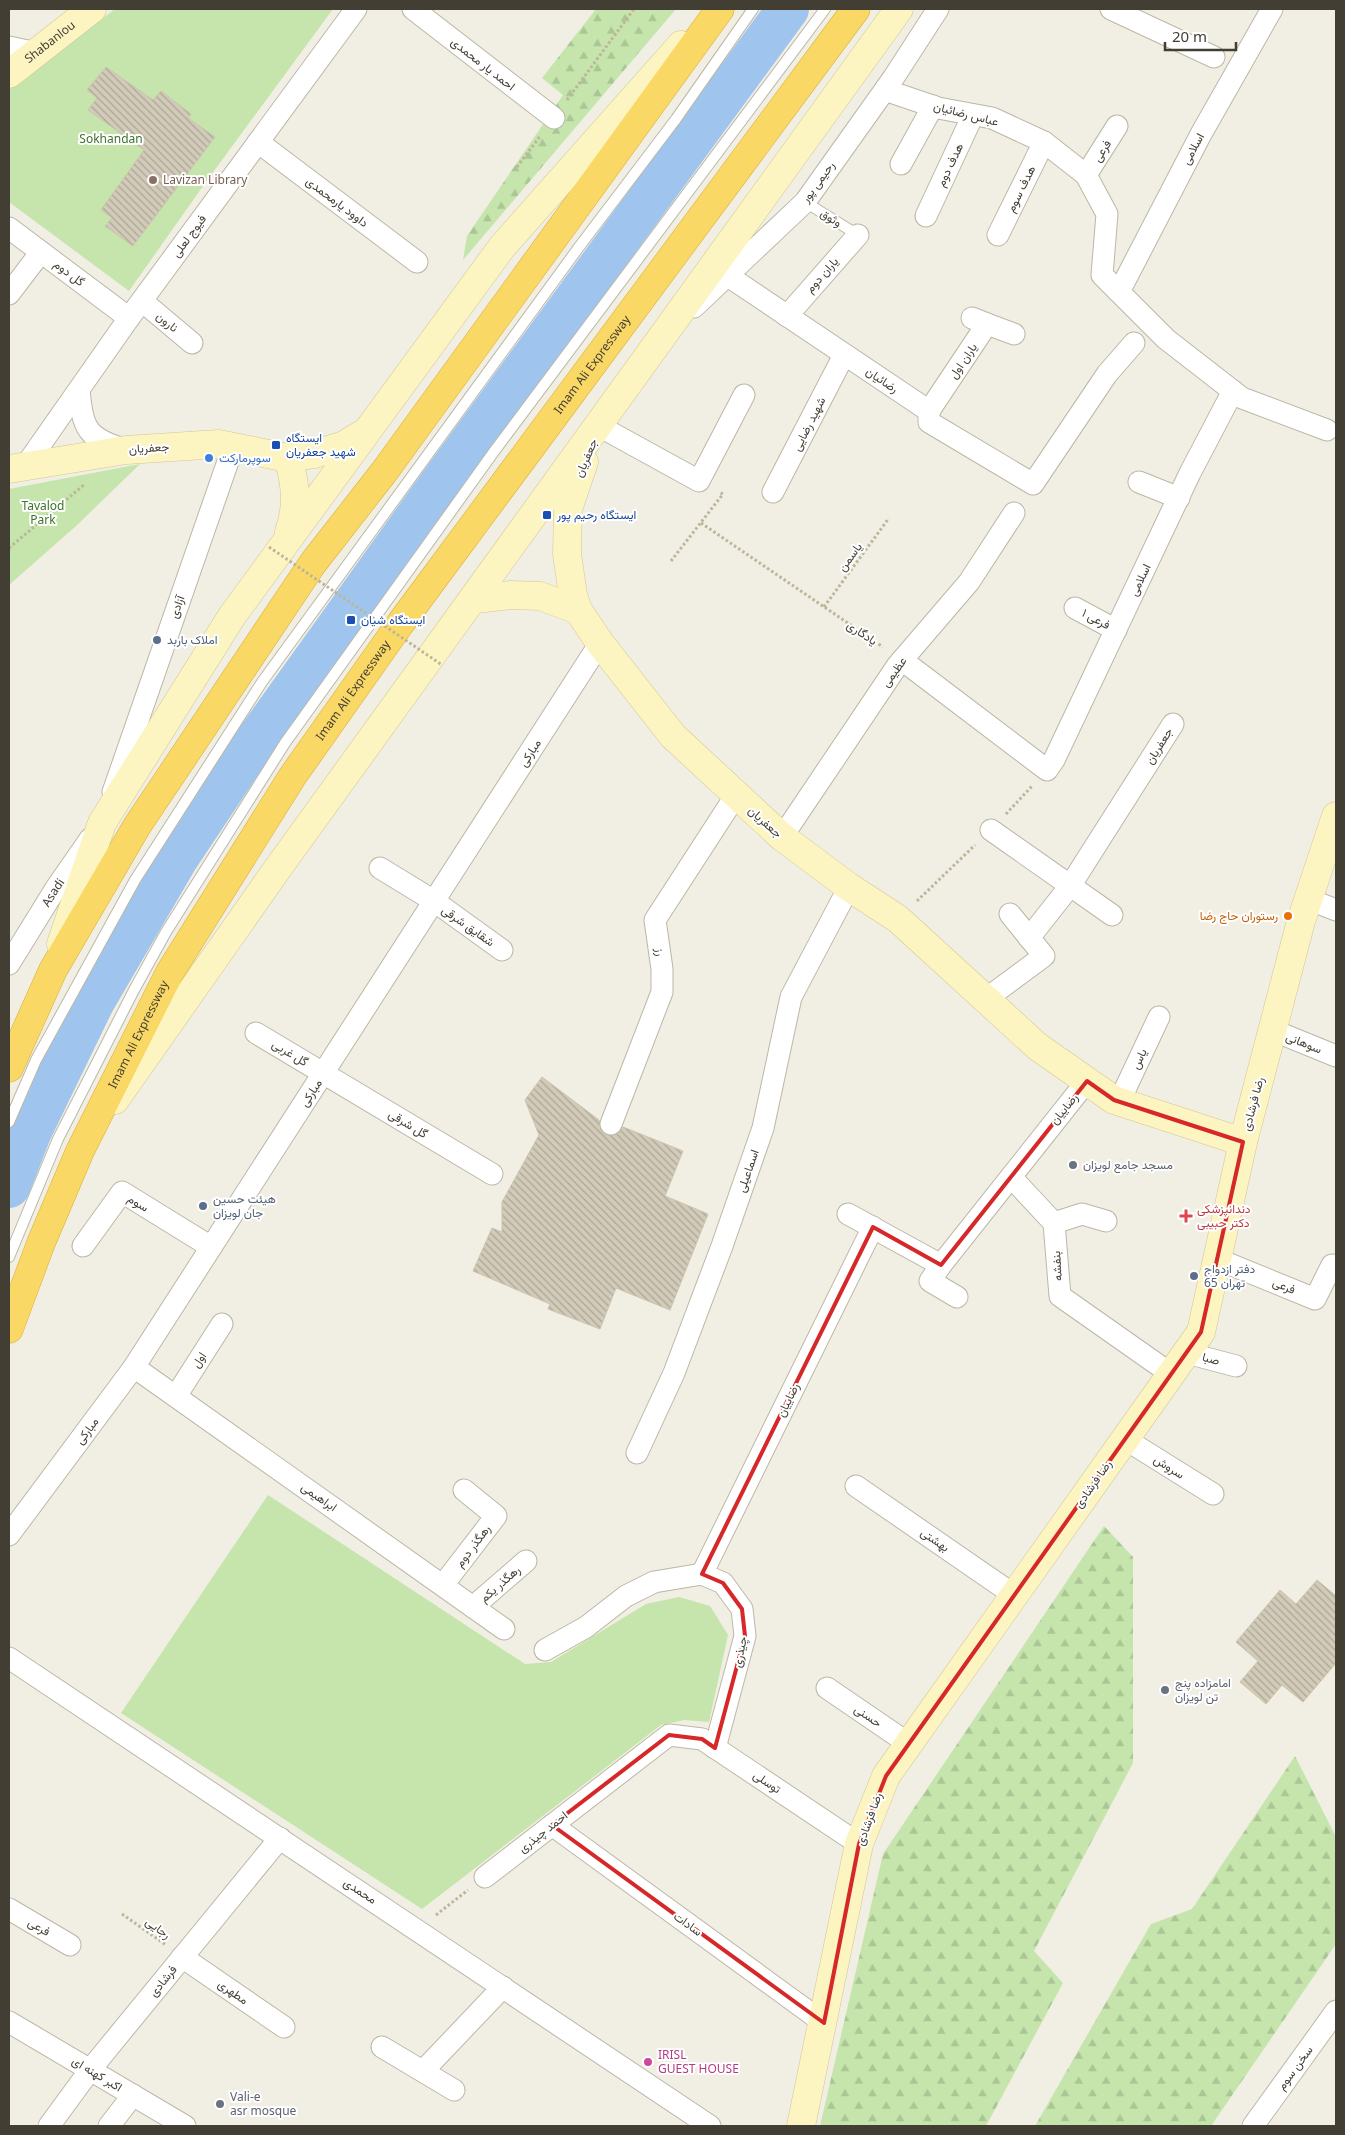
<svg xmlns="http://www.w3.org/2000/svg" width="1345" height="2135" viewBox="0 0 1345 2135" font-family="'Noto Sans',Vazirmatn,sans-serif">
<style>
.forest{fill:url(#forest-firs)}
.park{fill:#c5e5ac}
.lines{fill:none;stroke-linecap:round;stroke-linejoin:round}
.river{stroke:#9fc5ee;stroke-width:42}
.building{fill:url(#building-back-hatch);stroke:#cdc4ac}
.lane-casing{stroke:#bcb7a6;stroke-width:12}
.street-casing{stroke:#bcb7a6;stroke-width:23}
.secondary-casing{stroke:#d1c794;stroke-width:29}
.highway-casing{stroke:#d9ae35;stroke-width:29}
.path{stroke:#beb498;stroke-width:3;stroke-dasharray:2.5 2.5;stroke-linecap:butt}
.lane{stroke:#fff;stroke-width:10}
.street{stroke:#fff;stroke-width:21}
.secondary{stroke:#fdf5c1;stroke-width:28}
.highway{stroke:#fad865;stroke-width:28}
.path-bridge{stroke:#beb498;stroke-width:3;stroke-dasharray:2.5 2.5;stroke-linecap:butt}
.marked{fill:none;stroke:#d62828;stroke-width:4;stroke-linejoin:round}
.education-dot{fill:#8d6e63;stroke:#fff;stroke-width:2}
.transit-dot{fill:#1a4fb4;stroke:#fff;stroke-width:2}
.shop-dot{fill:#3f7fe0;stroke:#fff;stroke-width:2}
.service-dot{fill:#5c6f8a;stroke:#fff;stroke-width:2}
.food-dot{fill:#e8710a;stroke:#fff;stroke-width:2}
.worship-dot{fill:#6b7280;stroke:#fff;stroke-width:2}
.health-dot{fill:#e0444e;stroke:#fff;stroke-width:2}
.hotel-dot{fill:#d1479c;stroke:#fff;stroke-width:2}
.labels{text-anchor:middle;stroke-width:4;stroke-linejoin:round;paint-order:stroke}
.street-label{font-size:12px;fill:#433e34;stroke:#fff}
.park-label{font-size:12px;fill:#3d7229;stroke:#fff}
.education-label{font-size:12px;fill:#785e54;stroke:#fff;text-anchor:start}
.transit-label{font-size:12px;fill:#164399;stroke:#fff;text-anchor:start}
.shop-label{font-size:12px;fill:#366cbe;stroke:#fff;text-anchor:start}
.service-label{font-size:12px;fill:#4e5e75;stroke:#fff;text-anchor:start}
.food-label{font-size:12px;fill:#c56008;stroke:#fff;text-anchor:end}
.worship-label{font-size:12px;fill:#5b616d;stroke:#fff;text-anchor:start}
.health-label{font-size:12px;fill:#be3a42;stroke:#fff;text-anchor:start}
.hotel-label{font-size:12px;fill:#b23c85;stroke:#fff;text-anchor:start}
</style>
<defs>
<pattern id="forest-firs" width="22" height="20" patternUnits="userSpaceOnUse" patternTransform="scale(1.25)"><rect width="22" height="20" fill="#c5e5ac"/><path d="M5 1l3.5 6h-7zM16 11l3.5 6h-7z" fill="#aac695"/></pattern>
<pattern id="building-back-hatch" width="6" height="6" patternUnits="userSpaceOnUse" patternTransform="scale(1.25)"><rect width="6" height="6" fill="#d2cbb9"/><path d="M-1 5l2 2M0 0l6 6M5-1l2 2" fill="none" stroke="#aca697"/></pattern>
</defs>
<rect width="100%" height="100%" fill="#f1eee3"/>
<g class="forest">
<polygon points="596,9 676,9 463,260 467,236 563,95 542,78"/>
<polygon points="1104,1526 1133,1557 1133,1763 1034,1951 1063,1983 986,2126 820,2126 883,1854"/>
<polygon points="1295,1756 1336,1837 1336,1944 1211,2126 1035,2126 1151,1924 1192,1909"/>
</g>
<g class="park">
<polygon points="115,9 333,9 208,179 129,291 9,202 9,90"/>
<polygon points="140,464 76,526 9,585 9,489"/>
<polygon points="268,1495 525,1664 551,1662 646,1604 679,1597 710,1606 728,1635 709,1722 684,1720 661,1725 422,1909 121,1713"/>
</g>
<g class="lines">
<polyline class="river" points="9,1187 31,1131 93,1003 177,859 252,746 437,488 788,9"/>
</g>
<g class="building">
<polygon points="106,67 153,100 161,91 191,114 188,118 215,137 133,246 105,226 112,218 101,210 144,150 88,110 97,98 87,90"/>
<polygon points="542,1077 599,1120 601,1131 606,1135 618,1134 623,1127 683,1151 665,1196 708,1214 670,1310 616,1288 600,1329 548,1309 550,1304 473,1271 492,1228 502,1232 502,1202 539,1135 525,1100"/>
<polygon points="1317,1580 1336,1596 1336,1663 1303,1702 1282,1685 1266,1704 1240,1682 1258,1661 1236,1642 1280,1590 1296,1604"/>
</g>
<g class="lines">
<g class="lane-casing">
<g id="lane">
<polyline points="805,202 858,235"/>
<polyline points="9,1122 36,1060 135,880 262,682 579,247 676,119 753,9"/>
<polyline points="9,1257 58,1139 134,990 166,932 285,743 493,453 825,9"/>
</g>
</g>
<g class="street-casing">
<g id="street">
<polyline points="413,9 554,118"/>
<polyline points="1111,9 1214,57"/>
<polyline points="9,47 37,53"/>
<polyline points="885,90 938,108 992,118 1044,142 1086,175 1107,214 1102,275 1166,339 1242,398 1327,430"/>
<polyline points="258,142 417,262"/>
<polyline points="901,164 933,106"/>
<polyline points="1086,175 1117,126"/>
<polyline points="926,216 973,115"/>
<polyline points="9,228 129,318"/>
<polyline points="998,235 1044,142"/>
<polyline points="728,276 929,411 929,422 1033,484 1107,374 1134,343"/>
<polyline points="1119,292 1201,134 1272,9"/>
<polyline points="9,294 41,252"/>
<polyline points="142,301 192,343"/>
<polyline points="694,307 805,202 894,77 938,9"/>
<polyline points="787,316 858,235"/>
<polyline points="987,324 1014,334"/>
<path d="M79,390C83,430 87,438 126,450"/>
<polyline points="929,411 987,324 972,318"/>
<polyline points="599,426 699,481 744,395"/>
<polyline points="26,465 129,318 356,9"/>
<polyline points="1139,482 1179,498"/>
<polyline points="773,492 844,355"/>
<polyline points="1075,608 1116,630"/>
<polyline points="902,660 1047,770 1054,760 1190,473 1233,391"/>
<polyline points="113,792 233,447"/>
<polyline points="991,830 1112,915"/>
<polyline points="782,837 897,666 969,582 1014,513"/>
<polyline points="380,868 434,901 502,950"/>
<polyline points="1308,899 1336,910"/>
<polyline points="1029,938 1070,886 1173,724"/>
<path id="s1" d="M9,964L56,888L90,839"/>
<polyline points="986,999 1044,956 1010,914"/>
<polyline points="1272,1030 1336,1056"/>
<polyline points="256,1033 492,1174"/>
<polyline points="1119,1102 1159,1017"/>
<polyline points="611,1124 662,992 662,969 655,920 736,795"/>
<polyline points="1011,1177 1054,1223 1060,1296 1171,1374"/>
<polyline points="848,1214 941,1265"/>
<polyline points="1054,1223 1082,1214 1106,1221"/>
<polyline points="83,1246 122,1192 211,1247"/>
<polyline points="1217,1259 1315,1299 1332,1265"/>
<polyline points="957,1297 930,1281 941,1265 1087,1081"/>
<polyline points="1187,1353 1236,1366"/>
<polyline points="134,1367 504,1629"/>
<polyline points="176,1396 222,1324"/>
<polyline points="1125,1439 1213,1494"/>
<polyline points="637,1453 674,1373 722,1246 763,1128 791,997 849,887"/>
<polyline points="856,1486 1014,1595"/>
<polyline points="9,1535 134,1367 600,643"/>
<polyline points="702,1574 873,1227"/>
<polyline points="443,1585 496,1516 464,1490"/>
<polyline points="473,1607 526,1561"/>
<polyline points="545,1650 586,1627 626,1596 654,1582 702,1574 723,1583 742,1609 745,1636 715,1748"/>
<polyline points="9,1658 710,2126"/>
<polyline points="827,1688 909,1744"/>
<polyline points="552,1825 824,2023"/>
<polyline points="485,1877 669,1735 702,1739 859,1844"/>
<polyline points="9,1909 70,1945"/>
<polyline points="182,1957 284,2027"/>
<polyline points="9,2022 185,2126"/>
<polyline points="382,2047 454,2090"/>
<polyline points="423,2071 503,1987"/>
<polyline points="49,2126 90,2070 280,1838"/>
<polyline points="109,2126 133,2095"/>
<polyline points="1253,2126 1336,2011"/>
</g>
</g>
<g class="secondary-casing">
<g id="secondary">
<path id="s2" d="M9,74L92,9"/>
<path d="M288,458C296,484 298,507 289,532"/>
<polyline points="584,462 568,509 567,554 573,595 578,610 600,643 673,736 782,837 849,887 898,919 1038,1047 1114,1100 1243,1142"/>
<polyline points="9,469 126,450 219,444 288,458 315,454 344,445 364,433"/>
<polyline points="475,599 511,595 540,596 578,610"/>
<polyline points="61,944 102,823 232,616 502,247 681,45"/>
<polyline points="115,1100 278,868 899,9"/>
<polyline points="801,2126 859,1844 886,1776 1201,1332 1243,1142 1301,921 1336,816"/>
</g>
</g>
<g class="highway-casing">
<g id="highway">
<polyline points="9,1068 53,970 137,826 313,563 384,472 720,9"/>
<path id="s3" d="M9,1329L41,1243L80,1151L170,972L292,777L400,624L856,9"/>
</g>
</g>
<g class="path">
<polyline points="567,100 634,9"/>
<polyline points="517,167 541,135"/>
<polyline points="701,523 883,647"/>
<polyline points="9,548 85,484"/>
<polyline points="671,561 723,494 719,492"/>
<polyline points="824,607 889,518"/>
<polyline points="1006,814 1033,785"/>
<polyline points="917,901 975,845"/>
<polyline points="122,1914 166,1945"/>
<polyline points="436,1915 468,1890"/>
</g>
<use href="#lane" class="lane"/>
<use href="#street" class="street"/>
<use href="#secondary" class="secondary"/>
<use href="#highway" class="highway"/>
<polyline class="path-bridge" points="269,547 442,665"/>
</g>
<path class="marked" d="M1087,1081L1114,1100L1243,1142L1201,1332L886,1776L859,1844L824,2023L552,1825L669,1735L702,1739L715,1748L745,1636L742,1609L723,1583L702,1574L873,1227L941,1265Z"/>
<circle class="education-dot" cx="153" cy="180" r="5"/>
<g class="transit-dot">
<rect x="271" y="440" width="10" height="10" rx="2.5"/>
<rect x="542" y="510" width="10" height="10" rx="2.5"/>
<rect x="346" y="615" width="10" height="10" rx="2.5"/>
</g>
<circle class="shop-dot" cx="209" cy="458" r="5"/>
<g class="service-dot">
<circle cx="157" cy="640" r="5"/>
<circle cx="203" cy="1206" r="5"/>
<circle cx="1194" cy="1276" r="5"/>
</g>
<circle class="food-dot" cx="1288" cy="916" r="5"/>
<g class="worship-dot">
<circle cx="1073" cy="1165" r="5"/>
<circle cx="1165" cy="1690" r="5"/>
<circle cx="220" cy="2104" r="5"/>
</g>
<path class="health-dot" d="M1183.5 1208.5h5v5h5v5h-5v5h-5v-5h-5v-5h5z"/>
<circle class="hotel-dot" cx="648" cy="2062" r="5"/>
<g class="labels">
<g class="street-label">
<text dy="4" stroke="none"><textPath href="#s2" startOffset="52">Shabanlou</textPath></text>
<text transform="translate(483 64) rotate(38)" y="4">احمد یار محمدی</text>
<text transform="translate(966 114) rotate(14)" y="4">عباس رضائیان</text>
<text transform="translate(1193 149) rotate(-62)" y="4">اسلامی</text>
<text transform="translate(1102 151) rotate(-58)" y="4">فرعی</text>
<text transform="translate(950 165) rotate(-65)" y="4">هدف دوم</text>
<text transform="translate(818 182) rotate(-54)" y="4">رحیمی پور</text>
<text transform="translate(1021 189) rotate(-64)" y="4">هدف سوم</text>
<text transform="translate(337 202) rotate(37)" y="4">داوود یارمحمدی</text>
<text transform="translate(831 218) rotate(32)" y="4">وثوق</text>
<text transform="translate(189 236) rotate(-54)" y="4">فیوج لعلی</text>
<text transform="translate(69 273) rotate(37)" y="4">گل دوم</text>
<text transform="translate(822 275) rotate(-49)" y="4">یاران دوم</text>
<text transform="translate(167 322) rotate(39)" y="4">نارون</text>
<text transform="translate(963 361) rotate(-56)" y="4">یاران اول</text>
<text dy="4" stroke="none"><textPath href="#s3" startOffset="1132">Imam Ali Expressway</textPath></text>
<text transform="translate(882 380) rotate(34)" y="4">رضائیان</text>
<text transform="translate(809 424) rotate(-63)" y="4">شهید رضایی</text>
<text transform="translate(149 448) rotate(-4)" y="4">جعفریان</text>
<text transform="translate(586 458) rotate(-67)" y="4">جعفریان</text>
<text transform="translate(850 557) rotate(-54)" y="4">یاسمن</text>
<text transform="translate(1140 580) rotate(-64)" y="4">اسلامی</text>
<text transform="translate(177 607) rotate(-71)" y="4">آزادی</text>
<text transform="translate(1096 619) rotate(28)" y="4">فرعی ۱</text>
<text transform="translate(862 633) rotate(34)" y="4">یادگاری</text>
<text transform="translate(894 672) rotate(-54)" y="4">عظیمی</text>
<text dy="4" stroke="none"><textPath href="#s3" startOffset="728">Imam Ali Expressway</textPath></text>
<text transform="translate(1159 746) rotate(-58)" y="4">جعفریان</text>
<text transform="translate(530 753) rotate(-57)" y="4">مبارکی</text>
<text transform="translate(765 822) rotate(42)" y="4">جعفریان</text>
<text dy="4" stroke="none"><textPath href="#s1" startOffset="84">Asadi</textPath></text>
<text transform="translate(468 926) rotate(35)" y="4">شقایق شرقی</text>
<text transform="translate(660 952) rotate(82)" y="4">رز</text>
<text dy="4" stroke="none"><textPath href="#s3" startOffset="322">Imam Ali Expressway</textPath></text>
<text transform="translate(1304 1043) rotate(22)" y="4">سوهانی</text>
<text transform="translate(290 1053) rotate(31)" y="4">گل غربی</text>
<text transform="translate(1139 1059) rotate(-65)" y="4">یاس</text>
<text transform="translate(311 1093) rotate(-57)" y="4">مبارکی</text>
<text transform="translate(1253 1104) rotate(-75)" y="4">رضا فرشادی</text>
<text transform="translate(1064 1109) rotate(-51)" y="4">رضاییان</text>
<text transform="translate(408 1124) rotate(31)" y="4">گل شرقی</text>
<text transform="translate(748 1171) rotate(-71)" y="4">اسماعیلی</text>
<text transform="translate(138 1203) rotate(31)" y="4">سوم</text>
<text transform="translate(1057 1266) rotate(-94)" y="4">بنفشه</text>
<text transform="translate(1284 1286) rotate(22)" y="4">فرعی</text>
<text transform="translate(1211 1359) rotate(15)" y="4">صبا</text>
<text transform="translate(199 1360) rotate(-57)" y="4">اول</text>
<text transform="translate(788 1400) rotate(-64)" y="4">رضاییان</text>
<text transform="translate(87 1431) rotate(-53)" y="4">مبارکی</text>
<text transform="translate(1169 1467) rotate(32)" y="4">سروش</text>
<text transform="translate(1093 1484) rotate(-55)" y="4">رضا فرشادی</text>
<text transform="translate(319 1497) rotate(35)" y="4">ابراهیمی</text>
<text transform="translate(935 1540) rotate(35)" y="4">بهشتی</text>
<text transform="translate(473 1546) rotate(-53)" y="4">رهگذر دوم</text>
<text transform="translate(500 1584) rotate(-41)" y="4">رهگذر یکم</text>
<text transform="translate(740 1652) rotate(-78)" y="4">چیذری</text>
<text transform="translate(868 1716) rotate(34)" y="4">حسنی</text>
<text transform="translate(767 1782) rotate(34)" y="4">توسلی</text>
<text transform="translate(869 1819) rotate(-70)" y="4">رضا فرشادی</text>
<text transform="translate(543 1832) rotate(-38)" y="4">احمد چیذری</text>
<text transform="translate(360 1891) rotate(33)" y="4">محمدی</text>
<text transform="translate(688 1924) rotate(36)" y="4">سادات</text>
<text transform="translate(39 1927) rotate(31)" y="4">فرعی</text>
<text transform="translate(158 1928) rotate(36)" y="4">رجایی</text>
<text transform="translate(163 1981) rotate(-51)" y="4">فرشادی</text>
<text transform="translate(233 1992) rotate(35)" y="4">مطهری</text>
<text transform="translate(1295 2068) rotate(-54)" y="4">سخن سوم</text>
<text transform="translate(97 2074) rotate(31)" y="4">اکبر کهنه ای</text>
</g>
<g class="park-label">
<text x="111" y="143">Sokhandan</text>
<text x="43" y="510">Tavalod<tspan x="43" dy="14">Park</tspan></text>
</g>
<g class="education-label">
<text x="163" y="184">Lavizan Library</text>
</g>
<g class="transit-label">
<text x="286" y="442">ایستگاه<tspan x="286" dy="14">شهید جعفریان</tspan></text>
<text x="557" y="519">ایستگاه رحیم پور</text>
<text x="361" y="624">ایستگاه شیان</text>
</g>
<g class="shop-label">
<text x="219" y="462">سوپرمارکت</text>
</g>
<g class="service-label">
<text x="167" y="644">املاک باربد</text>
<text x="213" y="1203">هیئت حسین<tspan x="213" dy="14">جان لویزان</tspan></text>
<text x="1204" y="1273">دفتر ازدواج<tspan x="1204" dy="14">65 تهران</tspan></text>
</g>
<g class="food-label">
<text x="1278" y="920">رستوران حاج رضا</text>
</g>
<g class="worship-label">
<text x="1083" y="1169">مسجد جامع لویزان</text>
<text x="1175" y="1687">امامزاده پنج<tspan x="1175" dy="14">تن لویزان</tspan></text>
<text x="230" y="2101">Vali-e<tspan x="230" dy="14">asr mosque</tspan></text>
</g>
<g class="health-label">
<text x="1197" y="1213">دندانپزشکی<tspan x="1197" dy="14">دکتر حبیبی</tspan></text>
</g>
<g class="hotel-label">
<text x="658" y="2059">IRISL<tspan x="658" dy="14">GUEST HOUSE</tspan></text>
</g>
</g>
<rect width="1345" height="2135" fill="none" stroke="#433e34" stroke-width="20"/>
<path d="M1165 42v8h71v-8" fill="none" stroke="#433e34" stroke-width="2.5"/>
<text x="1172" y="42" font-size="15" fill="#433e34" stroke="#ffffff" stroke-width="4" paint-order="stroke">20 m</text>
</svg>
